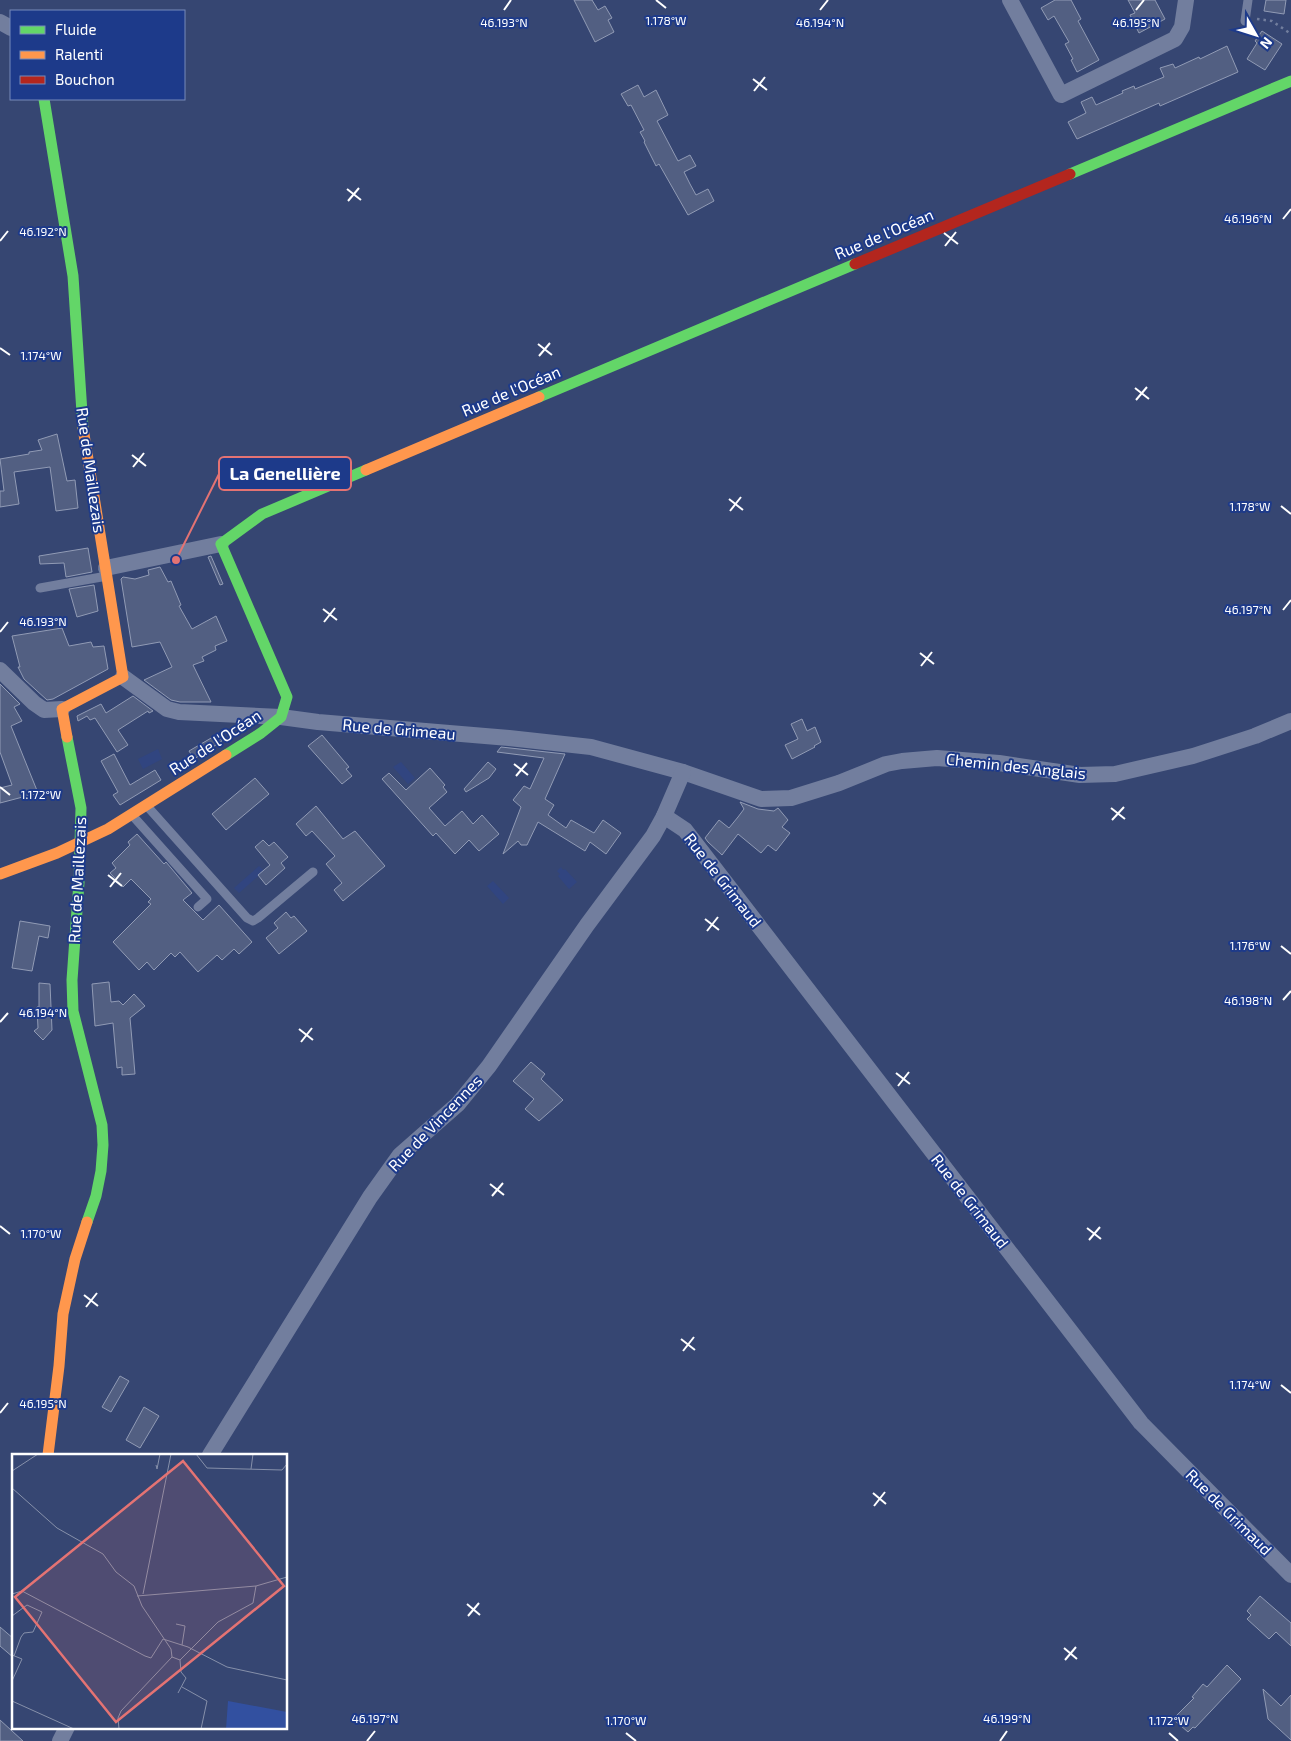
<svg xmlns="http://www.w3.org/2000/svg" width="1291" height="1741" viewBox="0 0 1291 1741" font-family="'Exo 2',sans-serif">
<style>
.water{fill:#314580}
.building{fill:#525f82;stroke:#919bb5}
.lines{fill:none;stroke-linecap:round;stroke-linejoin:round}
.path{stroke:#727e9e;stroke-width:2.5;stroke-dasharray:2.5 4;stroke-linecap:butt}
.lane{stroke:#727e9e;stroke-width:9}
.street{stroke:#727e9e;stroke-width:16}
.fast{stroke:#63d668;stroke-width:11}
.slow{stroke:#ff974d;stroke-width:11}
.jam{stroke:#b3261e;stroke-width:11}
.ticks{fill:none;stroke:#fff;stroke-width:2}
.labels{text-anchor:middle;stroke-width:4;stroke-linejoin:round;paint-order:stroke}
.street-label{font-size:16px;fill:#fff;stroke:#1d3a8a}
.inset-road{fill:none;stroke:#8690aa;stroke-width:1}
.view{fill:#e47373;fill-opacity:0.15;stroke:#e47373;stroke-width:2.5}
.inset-edge{fill:none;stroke:#fff;stroke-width:2.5}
.ticks-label{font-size:12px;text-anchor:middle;fill:#fff;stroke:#1d3a8a;stroke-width:4;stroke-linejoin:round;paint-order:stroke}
.leader{fill:none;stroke:#e47373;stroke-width:2}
.callout-dot{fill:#e47373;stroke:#1d3a8a;stroke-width:2}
.callout{fill:#1d3a8a;stroke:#e47373;stroke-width:2}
.callout-label{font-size:18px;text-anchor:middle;font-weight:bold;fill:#fff}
</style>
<rect width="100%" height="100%" fill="#364672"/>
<g class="water">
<polygon points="158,749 162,759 143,769 138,759"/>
<polygon points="401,762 415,778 408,784 393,767"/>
<polygon points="259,866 264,871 239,893 234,888"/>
<polygon points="561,867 563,870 565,869 577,882 569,889 558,876 560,874 557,871"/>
<polygon points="493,881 509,898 503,904 487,886"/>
</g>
<g class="building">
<polygon points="574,0 592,0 598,10 605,6 612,18 608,20 614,32 595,42"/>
<polygon points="1055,0 1071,0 1081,19 1078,21 1099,60 1077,72 1071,60 1073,59 1065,44 1069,42 1054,16 1048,20 1041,8"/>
<polygon points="1128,0 1155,0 1165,19 1139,33 1130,15 1135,13"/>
<polygon points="1266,0 1286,0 1284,14 1264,11"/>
<polygon points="1262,31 1282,44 1265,70 1247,59 1257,43 1255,41"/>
<polygon points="1227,46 1238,72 1160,106 1159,103 1077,139 1068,122 1086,113 1081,102 1092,97 1096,105 1123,93 1122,91 1134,86 1135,89 1164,77 1160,68 1173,64 1175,68 1199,57 1200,59"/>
<polygon points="638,85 644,97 656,90 668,115 657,121 678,161 690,155 696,166 684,172 690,184 696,195 708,189 714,201 688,215 659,164 656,166 644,142 645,141 640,132 644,130 631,105 628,106 621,94"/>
<polygon points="57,434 67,481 75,480 78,508 56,511 50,467 14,472 19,504 0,507 0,491 4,491 0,459 29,454 29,452 42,450 38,440"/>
<polygon points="88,548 92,572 66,577 64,563 40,564 39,556"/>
<polygon points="211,556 223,584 220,585 208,557"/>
<polygon points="160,567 168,582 171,581 181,605 179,606 192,629 216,616 227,641 215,646 216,650 202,657 204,661 193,665 211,702 180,702 171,700 144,680 172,667 160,642 132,647 121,579 123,577 135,579 149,575 148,570"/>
<polygon points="94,585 98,611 77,617 69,589"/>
<polygon points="62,628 69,646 91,642 93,647 104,646 108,669 53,699 47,700 24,679 18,667 20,667 12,636"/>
<polygon points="0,684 20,704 14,707 22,721 11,726 38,793 0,803 0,788 12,785 0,752"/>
<polygon points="133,696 153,711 149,713 148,711 118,730 128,745 117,752 95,718 90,720 87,716 78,721 77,716 101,704 106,713"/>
<polygon points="802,719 807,731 815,727 821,742 814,746 815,747 792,759 785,745 798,739 791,724"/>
<polygon points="218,734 222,741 194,759 189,751"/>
<polygon points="322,735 349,767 346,769 352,776 342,784 308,746"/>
<polygon points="501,747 565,754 545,799 554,805 548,815 566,828 571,820 594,833 603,820 621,833 606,854 590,842 585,851 538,822 527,845 521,845 518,841 503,854 521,807 513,800 524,786 530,789 544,758 497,752"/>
<polygon points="114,754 130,785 155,770 161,780 120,805 113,795 118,792 101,761"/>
<polygon points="488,762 496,769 489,778 466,792 464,789"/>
<polygon points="430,768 445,785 443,787 447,792 429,808 445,826 462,811 473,824 482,815 499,834 479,851 469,840 455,854 436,833 433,836 382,779 389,773 406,790"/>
<polygon points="255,778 269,794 226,830 212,814"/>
<polygon points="740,802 758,809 774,811 778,808 788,820 782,827 790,833 776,851 768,845 761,853 738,834 722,855 708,842 705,838 719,820 729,828 738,817 744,809"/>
<polygon points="316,806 343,839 355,831 385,866 343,901 334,890 342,883 326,864 335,856 312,831 306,836 296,824"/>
<polygon points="137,834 164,864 166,862 192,893 183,900 203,920 219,905 252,942 239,954 234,949 222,960 217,955 198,972 180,952 175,957 171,953 154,970 147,962 139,970 113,942 151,904 148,902 151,899 131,879 123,887 110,873 116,868 112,863 130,845 128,842"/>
<polygon points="263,840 269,846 274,842 288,857 281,863 285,868 266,885 258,875 270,865 255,847"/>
<polygon points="286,912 291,918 294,916 307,931 279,954 266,938 278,928 274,923"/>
<polygon points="20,921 50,926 48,938 39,936 32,971 12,968"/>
<polygon points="109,982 111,1002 119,1001 123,1005 134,994 145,1006 130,1018 135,1074 122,1075 122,1067 117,1068 113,1023 95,1026 92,984"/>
<polygon points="39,983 50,984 52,1030 43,1040 34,1031 38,1028 37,1007 39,1007"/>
<polygon points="531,1062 545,1074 541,1079 563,1100 539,1121 525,1109 534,1099 513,1081"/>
<polygon points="120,1376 129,1381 111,1412 102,1407"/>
<polygon points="144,1407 159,1416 140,1448 126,1440"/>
<polygon points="1260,1596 1291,1623 1291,1646 1276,1632 1269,1639 1247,1619 1251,1615 1247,1611"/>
<polygon points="0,1627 14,1639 14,1658 0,1646"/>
<polygon points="1227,1665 1241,1679 1195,1728 1193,1727 1188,1732 1173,1719 1194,1698 1192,1697 1203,1684 1207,1687"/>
<polygon points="1263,1689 1281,1706 1291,1695 1291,1740 1268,1719"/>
<polygon points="0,1720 23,1741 0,1741"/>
</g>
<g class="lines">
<polyline class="path" points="1257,19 1272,21 1291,34"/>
<g class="lane">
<polyline points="1245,21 1248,0"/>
<polyline points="40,588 107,576"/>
<polyline points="147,806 247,918 253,921 258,918 313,872"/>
<polyline points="132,815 207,899 198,907"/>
</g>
<g class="street">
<polyline points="1010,0 1061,95 1175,39 1182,27 1186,0"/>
<polyline points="0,22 11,28"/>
<polyline points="106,568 221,544"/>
<polyline points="0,670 34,703 44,710 62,709"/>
<polyline points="123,677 167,709 179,712 281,717 318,722 509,738 591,747 683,772 761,799 791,798 839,783 886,764 902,761 937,758 999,763 1080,775 1115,774 1193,756 1255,736 1291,721"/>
<polyline points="664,816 685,830 1141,1423 1291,1575"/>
<polyline points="210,1455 370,1197 400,1155 458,1104 489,1066 587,925 653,836 664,816 683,772"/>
<polyline points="60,1741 67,1727"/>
</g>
<g class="fast">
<polyline points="44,99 73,276 83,428"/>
<polyline points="1070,174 1291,81"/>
<polyline points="539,397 855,264"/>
<polyline points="67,737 81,808 79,882 72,980 73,1011 102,1125 103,1145 101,1171 96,1196 87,1222"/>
<polyline points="226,755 261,733 281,717 287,697 221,544 262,514 366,470"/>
</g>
<g class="slow">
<polyline points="366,470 539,397"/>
<polyline points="67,737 62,709 123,677 83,428"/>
<polyline points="0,874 57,853 108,829 226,755"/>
<polyline points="48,1455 59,1366 63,1314 75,1259 87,1222"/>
</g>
<polyline class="jam" points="855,264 1070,174"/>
</g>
<path class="ticks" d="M656,0L666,8M504,10L511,0M820,10L828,0M1136,10L1144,0M753,79L767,90M754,91L765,77M347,189L361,200M348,201L359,188M1283,219L1291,209M944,233L958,244M0,241L8,231M945,246L956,232M538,344L552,355M0,348L10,355M539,356L550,343M1135,388L1149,399M1136,400L1147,387M132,455L146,466M133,467L144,453M729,499L743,510M1281,506L1291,514M730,511L741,497M323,609L337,620M1283,610L1291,600M324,622L335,608M0,632L8,622M920,653L934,664M921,666L932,652M514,764L528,775M516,776L527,763M0,787L10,795M1111,808L1125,819M1112,820L1124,807M108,875L122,886M110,887L121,873M705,919L719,930M707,931L718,917M1281,946L1291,954M1283,1000L1291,991M0,1022L8,1013M299,1029L313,1040M301,1042L312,1028M896,1073L910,1084M898,1086L909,1072M490,1184L504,1195M492,1196L503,1183M0,1226L10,1234M1087,1228L1101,1239M1089,1240L1100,1227M84,1295L98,1306M86,1307L97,1293M681,1339L695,1350M683,1351L694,1337M1281,1385L1291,1393M0,1413L8,1403M873,1493L886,1504M874,1506L885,1492M467,1604L480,1615M468,1616L479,1603M1064,1648L1077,1659M1065,1660L1076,1647M626,1733L636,1741M1169,1733L1178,1741M367,1741L375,1731M1000,1741L1007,1731"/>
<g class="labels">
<g class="street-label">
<text transform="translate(884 234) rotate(-23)" y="6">Rue de l'Océan</text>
<text transform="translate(511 391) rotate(-23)" y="6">Rue de l'Océan</text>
<text transform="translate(91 470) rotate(82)" y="6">Rue de Maillezais</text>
<text transform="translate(399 729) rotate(5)" y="6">Rue de Grimeau</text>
<text transform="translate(215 742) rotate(-33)" y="6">Rue de l'Océan</text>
<text transform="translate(1016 766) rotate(6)" y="6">Chemin des Anglais</text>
<text transform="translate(77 880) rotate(-87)" y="6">Rue de Maillezais</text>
<text transform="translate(723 880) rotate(52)" y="6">Rue de Grimaud</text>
<text transform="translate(435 1123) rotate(-46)" y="6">Rue de Vincennes</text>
<text transform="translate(970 1201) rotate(52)" y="6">Rue de Grimaud</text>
<text transform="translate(1229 1512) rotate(45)" y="6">Rue de Grimaud</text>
</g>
</g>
<g transform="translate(12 1454)">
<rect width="275" height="275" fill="#364672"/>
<path d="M216,247L275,258V275H214Z" fill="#3250a0"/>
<path class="inset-road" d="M184,0L195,14L270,16L275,10M144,11L145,15L148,0M239,15L241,0M0,17L26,0M0,34L45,74L91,100L104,118L122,132L130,152L159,195L160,203M0,140L10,137L133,202L139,204L151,185L176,193L215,213L275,226M131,140L159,0M125,142L244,132M0,162L15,151L30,158L21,178L12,179L9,183L2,202M164,170L173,172L170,191M0,201L10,205L0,227M170,233L195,247L189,275M166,239L174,224L169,218L168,206M0,247L62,275M107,275L106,264L109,257L160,203L168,206L206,168L241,149L244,132L275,123"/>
<path class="view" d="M171,7L272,132L104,268L3,143Z"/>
<rect width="275" height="275" class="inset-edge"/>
</g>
<g class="ticks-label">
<text x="666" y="25">1.178°W</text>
<text x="504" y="27">46.193°N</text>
<text x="820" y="27">46.194°N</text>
<text x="1136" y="27">46.195°N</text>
<text x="1248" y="223">46.196°N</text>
<text x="43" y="236">46.192°N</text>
<text x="41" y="360">1.174°W</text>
<text x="1250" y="511">1.178°W</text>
<text x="1248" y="614">46.197°N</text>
<text x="43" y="626">46.193°N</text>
<text x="41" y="799">1.172°W</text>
<text x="1250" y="950">1.176°W</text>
<text x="1248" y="1005">46.198°N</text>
<text x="43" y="1017">46.194°N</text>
<text x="41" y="1238">1.170°W</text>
<text x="1250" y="1389">1.174°W</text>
<text x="43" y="1408">46.195°N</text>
<text x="375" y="1723">46.197°N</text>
<text x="1007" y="1723">46.199°N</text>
<text x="626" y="1725">1.170°W</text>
<text x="1169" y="1725">1.172°W</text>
</g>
<path class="leader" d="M176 560L219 474"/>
<circle class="callout-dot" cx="176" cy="560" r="5"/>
<rect class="callout" x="219" y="457" width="132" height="33" rx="5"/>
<g class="callout-label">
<text x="285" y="480">La Genellière</text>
</g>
<rect x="10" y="10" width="175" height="90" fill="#1d3a8a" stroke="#7789b9"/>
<rect x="20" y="26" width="25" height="8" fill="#63d668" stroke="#7789b9"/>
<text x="55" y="35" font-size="15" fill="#ffffff">Fluide</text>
<rect x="20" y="51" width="25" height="8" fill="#ff974d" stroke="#7789b9"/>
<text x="55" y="60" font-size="15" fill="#ffffff">Ralenti</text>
<rect x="20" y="76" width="25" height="8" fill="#b3261e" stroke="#7789b9"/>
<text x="55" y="85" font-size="15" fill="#ffffff">Bouchon</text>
<g transform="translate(1256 35) rotate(129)" stroke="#1d3a8a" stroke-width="4" paint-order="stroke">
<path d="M0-4L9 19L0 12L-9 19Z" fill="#ffffff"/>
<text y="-8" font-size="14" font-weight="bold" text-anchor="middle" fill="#ffffff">N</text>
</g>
</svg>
